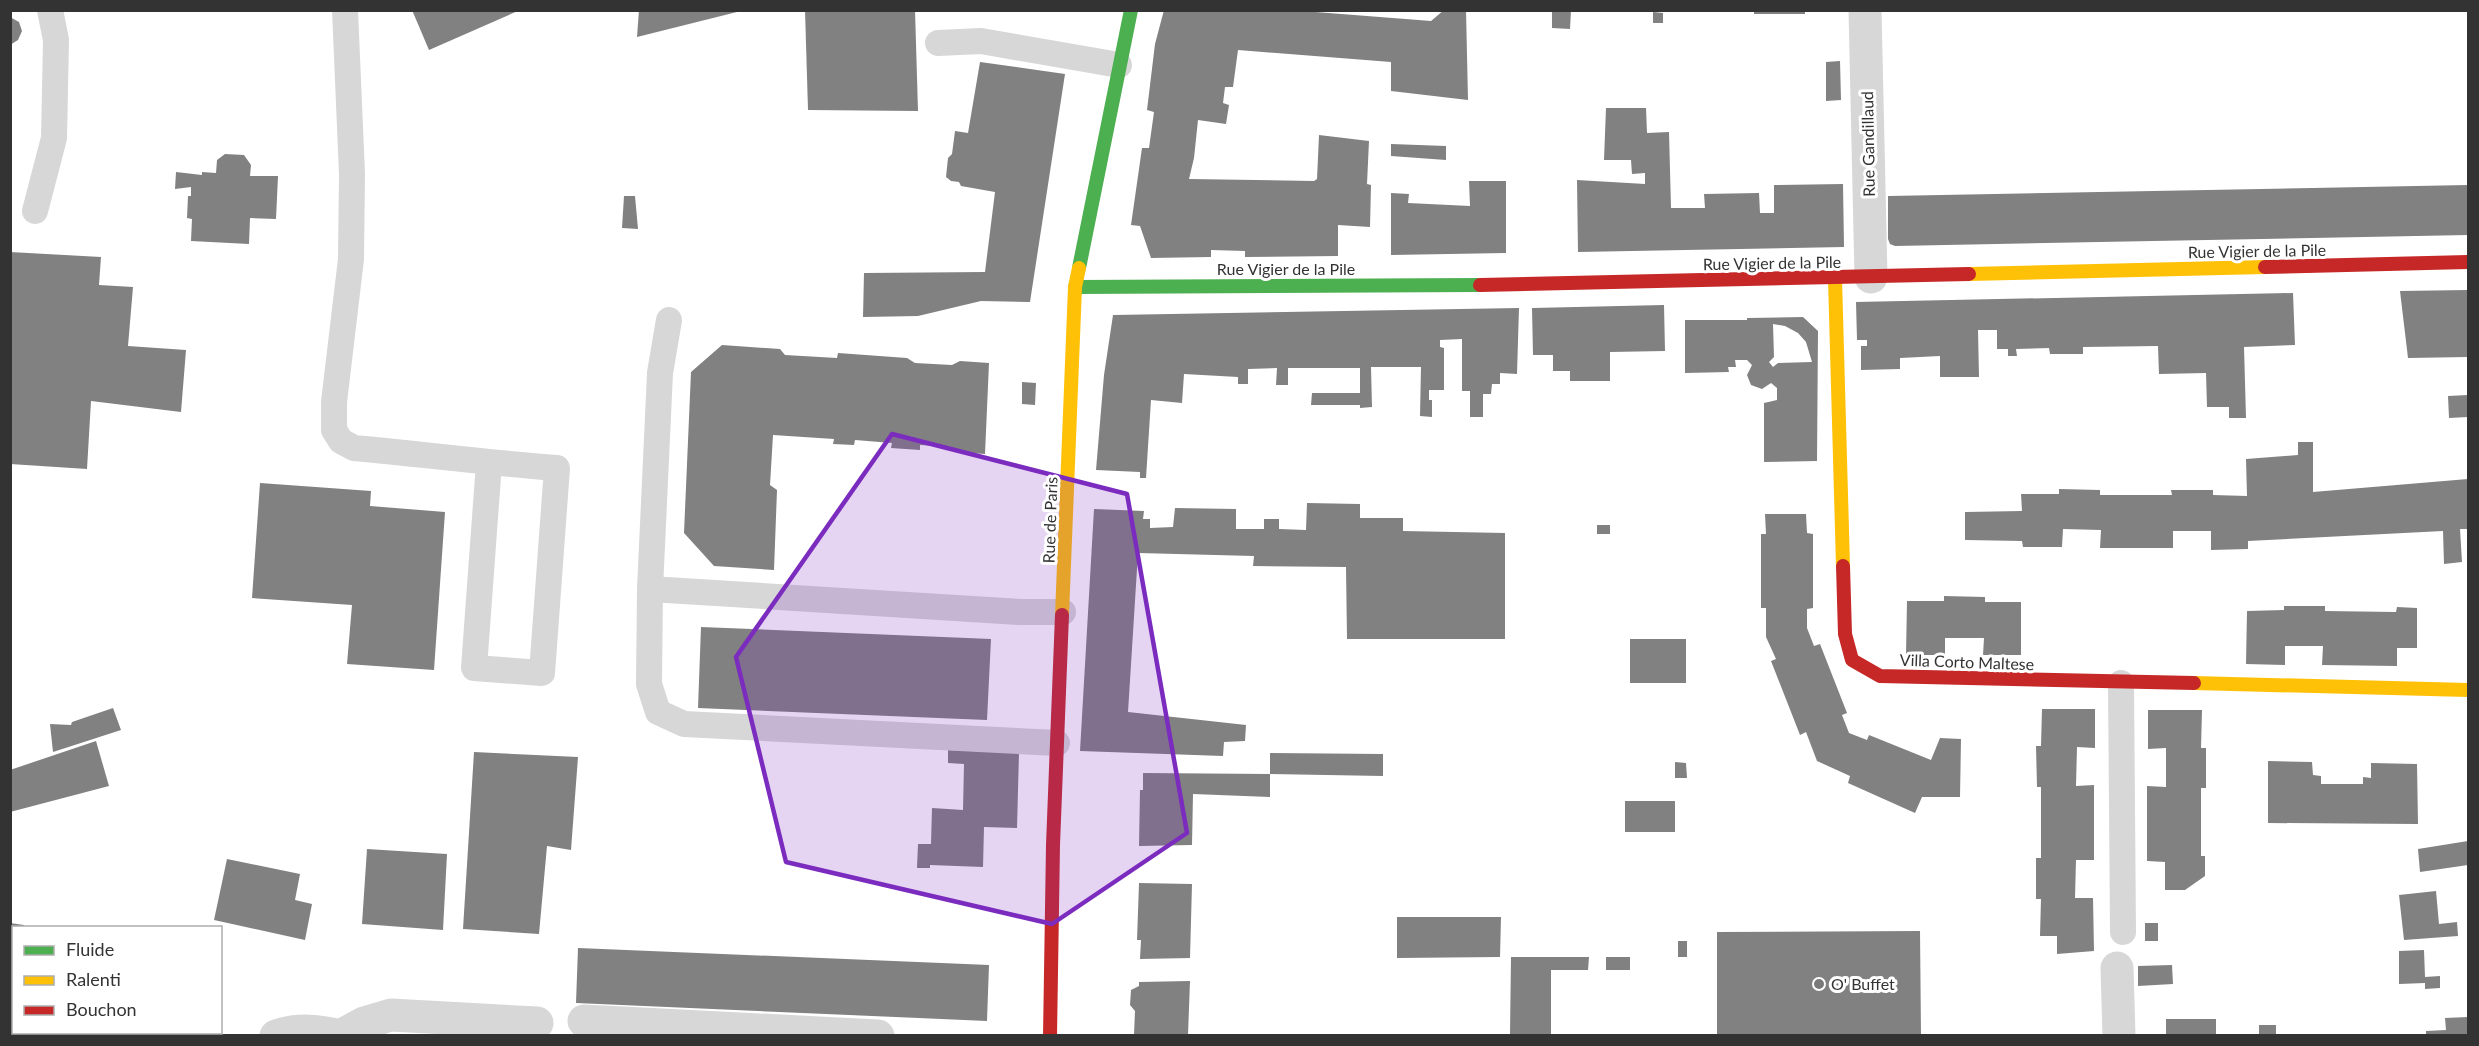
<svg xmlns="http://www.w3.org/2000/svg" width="2479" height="1046" viewBox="0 0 2479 1046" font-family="Lato,sans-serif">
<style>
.building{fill:#818181;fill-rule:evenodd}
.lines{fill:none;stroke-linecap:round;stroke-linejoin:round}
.lane{stroke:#d7d7d7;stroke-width:26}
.street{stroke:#d7d7d7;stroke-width:33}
.fast{stroke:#4caf50;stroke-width:14}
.slow{stroke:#ffc107;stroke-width:14}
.jam{stroke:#c62828;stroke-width:14}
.marked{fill:#7b2cbf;fill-opacity:0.2;stroke:#7b2cbf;stroke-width:4.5;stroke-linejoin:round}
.poi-dot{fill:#7a7a7a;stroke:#fff;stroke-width:2}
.labels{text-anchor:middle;stroke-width:6;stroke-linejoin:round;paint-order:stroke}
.street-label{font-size:16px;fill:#333;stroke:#fff}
.poi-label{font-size:16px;fill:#333;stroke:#fff;text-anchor:start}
</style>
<rect width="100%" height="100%" fill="#fff"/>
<g class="building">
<polygon points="412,10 520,10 429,50"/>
<polygon points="639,10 741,10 741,11 637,37"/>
<polygon points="805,10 915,10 918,111 808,110"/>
<polygon points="1164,10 1290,10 1431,21 1444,10 1466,10 1468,100 1391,91 1391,62 1238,50 1233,87 1225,87 1223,103 1229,105 1226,124 1198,120 1194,158 1189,179 1314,181 1317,179 1319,135 1369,141 1367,184 1371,185 1370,227 1338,225 1338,256 1245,257 1245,251 1211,250 1211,257 1151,258 1140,226 1131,225 1142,148 1149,148 1154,112 1147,110 1155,44"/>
<polygon points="1552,10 1571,10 1570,29 1552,28"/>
<rect x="1754" y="10" width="51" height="4"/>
<polygon points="1653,12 1663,13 1663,23 1653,23"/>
<polygon points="10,17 19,22 22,31 18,40 10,45"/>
<polygon points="1840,61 1841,100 1826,101 1826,62"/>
<polygon points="980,62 1065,74 1030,302 981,301 918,316 863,317 864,273 985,272 995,192 961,186 959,182 951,181 946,177 948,158 952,154 955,131 968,133"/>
<polygon points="1606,108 1646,108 1647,133 1669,132 1671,208 1705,208 1704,194 1759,193 1760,213 1774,213 1774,185 1843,184 1844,247 1578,252 1577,180 1645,184 1645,173 1632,174 1631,160 1604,160"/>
<polygon points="1391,144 1446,146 1446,160 1391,156"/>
<polygon points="225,154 244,155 251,165 250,176 278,176 276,219 250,218 249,244 191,241 192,219 187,218 188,196 191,196 191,187 175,189 176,172 202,175 202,172 216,173 217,160"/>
<polygon points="1469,181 1506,181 1506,253 1391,255 1391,193 1409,194 1408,203 1470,206"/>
<polygon points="2468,185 2468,235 1895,246 1890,244 1888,239 1888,196"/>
<polygon points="624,196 635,196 638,229 622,228"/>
<polygon points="10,252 101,257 99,285 133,287 128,346 186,350 181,412 91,401 87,469 10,464"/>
<polygon points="2468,290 2468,357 2408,358 2400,291"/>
<polygon points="2293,293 2295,345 2244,347 2246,418 2229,418 2229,407 2207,407 2206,373 2159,374 2158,346 2083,347 2083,354 2050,354 2049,348 2016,349 2017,356 2008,356 2008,349 1997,349 1997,330 1978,330 1979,377 1940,377 1940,356 1900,358 1900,369 1861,370 1861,346 1867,346 1867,340 1857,340 1856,302"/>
<polygon points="1664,305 1665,351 1610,352 1610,381 1570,381 1570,371 1553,371 1553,355 1533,355 1532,308"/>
<polygon points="1519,308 1517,374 1500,373 1500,384 1492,384 1491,394 1483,394 1483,417 1470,417 1470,391 1462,391 1462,339 1440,340 1440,347 1444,348 1444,390 1429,390 1429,400 1432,400 1432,417 1420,416 1421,367 1371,367 1372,407 1360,408 1360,405 1311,405 1312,393 1360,393 1360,368 1288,368 1288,385 1276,385 1277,368 1248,369 1248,384 1238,384 1238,377 1184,374 1182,403 1151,400 1146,478 1140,478 1140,472 1096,470 1104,375 1113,315"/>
<path d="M1803,317L1818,331L1817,461L1764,462V403L1777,400V388L1771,383L1762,389L1751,385L1747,375L1752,365L1747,360H1735L1736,367H1728L1729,372L1685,373V320H1747V318ZM1773,324L1785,326L1798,333L1806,342L1812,362L1778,363L1773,367L1769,362L1774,357Z"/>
<polygon points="722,345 780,349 785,355 837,358 838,353 907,358 915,363 952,365 960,361 989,363 985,454 956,452 951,447 920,445 920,450 891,448 892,443 855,440 854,445 833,444 834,439 773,435 770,485 777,490 774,570 714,566 684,533 691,372"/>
<polygon points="1022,382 1036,383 1035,405 1022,404"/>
<polygon points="2468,395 2468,417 2449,418 2448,396"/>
<polygon points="2298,442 2313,442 2313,492 2468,479 2468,529 2460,529 2462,562 2444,564 2443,531 2248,541 2248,549 2211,550 2211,531 2173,531 2173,548 2100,548 2101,530 2063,529 2062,547 2023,547 2022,541 1965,540 1965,512 2022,511 2021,494 2059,494 2059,489 2100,490 2100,495 2172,495 2171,490 2213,490 2213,495 2247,496 2246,459 2298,455"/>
<polygon points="260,483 371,491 370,506 445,512 434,670 347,664 352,605 252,598"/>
<polygon points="1307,503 1360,504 1360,518 1403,518 1403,531 1505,533 1505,639 1347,639 1346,567 1253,566 1254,556 1138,553 1128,712 1246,725 1245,741 1224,742 1223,756 1080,751 1094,509 1144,511 1143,519 1150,519 1150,528 1173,527 1175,508 1236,509 1236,529 1264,529 1264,519 1279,519 1279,529 1306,530"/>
<polygon points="1765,514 1806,514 1807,533 1813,534 1813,608 1807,609 1807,628 1814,646 1820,644 1847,713 1842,715 1849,733 1867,740 1869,735 1931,760 1940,738 1961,739 1960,797 1922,797 1915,813 1848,783 1850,776 1817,761 1806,732 1800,735 1771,661 1776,659 1766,637 1766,608 1761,608 1761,534 1766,534"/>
<rect x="1597" y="525" width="13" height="9"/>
<polygon points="1944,596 1985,597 1985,602 2021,602 2021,655 1983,655 1984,638 1945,638 1945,655 1906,655 1907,601 1944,601"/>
<polygon points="2284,606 2325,606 2325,611 2396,612 2397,607 2417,608 2417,648 2397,648 2397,666 2322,665 2323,646 2285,646 2285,665 2246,664 2247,611 2284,610"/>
<polygon points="701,627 991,639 987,720 698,708"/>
<rect x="1630" y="639" width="56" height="44"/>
<polygon points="113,708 121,730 53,752 50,724 71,725 72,722"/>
<polygon points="2042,709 2095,709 2095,748 2077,747 2076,786 2094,785 2094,860 2076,860 2075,898 2093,898 2094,951 2057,954 2057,936 2040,936 2041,899 2036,899 2036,858 2041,858 2041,787 2037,787 2036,746 2041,746"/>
<polygon points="2148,710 2202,710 2201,748 2206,748 2206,788 2201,788 2201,856 2205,856 2205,876 2185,890 2165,890 2165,862 2147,861 2147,786 2166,787 2166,748 2148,749"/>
<polygon points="96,741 109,786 10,812 10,770"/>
<polygon points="948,750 1019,753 1017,828 984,827 983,867 930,865 930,868 917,868 918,844 931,844 932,808 963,810 964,764 948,763"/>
<polygon points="474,752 578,757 571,850 547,846 539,934 463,929"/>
<polygon points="1270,753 1383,754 1383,776 1270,774"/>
<polygon points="2268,761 2312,762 2313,775 2321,776 2321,784 2363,784 2363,777 2371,778 2371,763 2417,764 2418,824 2268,823"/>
<polygon points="1675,762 1686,763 1687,778 1675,778"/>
<polygon points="1143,773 1270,774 1270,797 1193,794 1192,845 1139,846 1140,790 1143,790"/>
<rect x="1625" y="801" width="50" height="31"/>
<polygon points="2468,841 2468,865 2420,872 2418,849"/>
<polygon points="367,849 447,854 443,930 362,924"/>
<polygon points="227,859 300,874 295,900 312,904 305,940 214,920"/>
<polygon points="1139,883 1192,884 1190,958 1140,959 1141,940 1137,940"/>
<polygon points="2436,891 2439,924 2457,922 2458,936 2404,940 2399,895"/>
<polygon points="1397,917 1501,917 1500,957 1397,958"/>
<polygon points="10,923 24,925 24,927 14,927 14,943 10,942"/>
<rect x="2145" y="923" width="13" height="18"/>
<polygon points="1920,931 1921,1035 1717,1035 1717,932"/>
<rect x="1678" y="941" width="9" height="16"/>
<polygon points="578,948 989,965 987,1021 576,1003"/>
<polygon points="2424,950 2425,977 2440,976 2440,988 2425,989 2425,983 2399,984 2399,951"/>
<polygon points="1511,957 1589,957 1588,970 1551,970 1551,1035 1510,1035"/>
<rect x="1606" y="957" width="24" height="13"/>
<polygon points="2172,965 2173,984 2138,986 2138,966"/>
<polygon points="1190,981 1188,1035 1134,1035 1135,1011 1130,1005 1131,990 1139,986 1139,982"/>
<polygon points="2468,1017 2468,1035 2426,1035 2426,1031 2446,1030 2445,1018"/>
<rect x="2166" y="1019" width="50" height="16"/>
<rect x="2259" y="1025" width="17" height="10"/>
<polygon points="164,1032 219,1032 218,1035 164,1035"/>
</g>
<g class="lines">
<g class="lane">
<path d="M345,10L352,174L351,259L334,402V430L341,441L354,448C422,454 489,463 557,468L542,673L474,668L489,463"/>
<polyline points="938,43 981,41 1119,65"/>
<polyline points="35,211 54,138 56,40 50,10"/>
<polyline points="669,320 660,373 650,589 649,684 658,712 684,724 1057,743"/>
<polyline points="650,589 1020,612 1063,612"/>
<polyline points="2121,683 2123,932"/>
</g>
<g class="street">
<polyline points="1865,10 1871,277"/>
<polyline points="2117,968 2119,1036"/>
<polyline points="584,1021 878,1036"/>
<polyline points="342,1035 364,1023 391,1015 537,1023"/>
<path d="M276,1036C299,1028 319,1031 342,1036"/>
</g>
<g class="fast">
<polyline points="1079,268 1131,10"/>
<polyline points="1075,287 1480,285"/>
</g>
<g class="slow">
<polyline points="1969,274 2265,267"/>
<polyline points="1835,278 1843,566"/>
<polyline points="1062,615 1075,287 1079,268"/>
<polyline points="2194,683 2468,690"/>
</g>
<g class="jam">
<polyline points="2265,267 2468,262"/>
<polyline points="1480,285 1969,274"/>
<polyline points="1843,566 1845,634 1852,660 1880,676 2194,683"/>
<polyline points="1050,1036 1053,845 1062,615"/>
</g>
</g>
<path class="marked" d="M892,434L1127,494L1187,833L1052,924L786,862L736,657Z"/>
<circle class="poi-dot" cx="1819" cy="984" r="6"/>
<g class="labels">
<g class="street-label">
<text transform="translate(1868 144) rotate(-91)" y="6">Rue Gandillaud</text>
<text transform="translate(2257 251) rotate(-1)" y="6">Rue Vigier de la Pile</text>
<text transform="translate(1772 263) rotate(-1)" y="6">Rue Vigier de la Pile</text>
<text x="1286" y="275">Rue Vigier de la Pile</text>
<text transform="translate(1050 520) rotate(-88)" y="6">Rue de Paris</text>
<text transform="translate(1967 662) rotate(2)" y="6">Villa Corto Maltese</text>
</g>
<g class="poi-label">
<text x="1831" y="990">O' Buffet</text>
</g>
</g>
<rect width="2479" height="1046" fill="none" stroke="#333333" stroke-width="24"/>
<rect x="12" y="926" width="210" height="108" fill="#ffffff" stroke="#adadad" stroke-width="1.5"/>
<rect x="24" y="946" width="30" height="9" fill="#4caf50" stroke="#adadad" stroke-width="1.5"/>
<text x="66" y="956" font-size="18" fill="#333333">Fluide</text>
<rect x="24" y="976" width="30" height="9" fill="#ffc107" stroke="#adadad" stroke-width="1.5"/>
<text x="66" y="986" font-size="18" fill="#333333">Ralenti</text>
<rect x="24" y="1006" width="30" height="9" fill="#c62828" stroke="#adadad" stroke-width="1.5"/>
<text x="66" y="1016" font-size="18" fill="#333333">Bouchon</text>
</svg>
